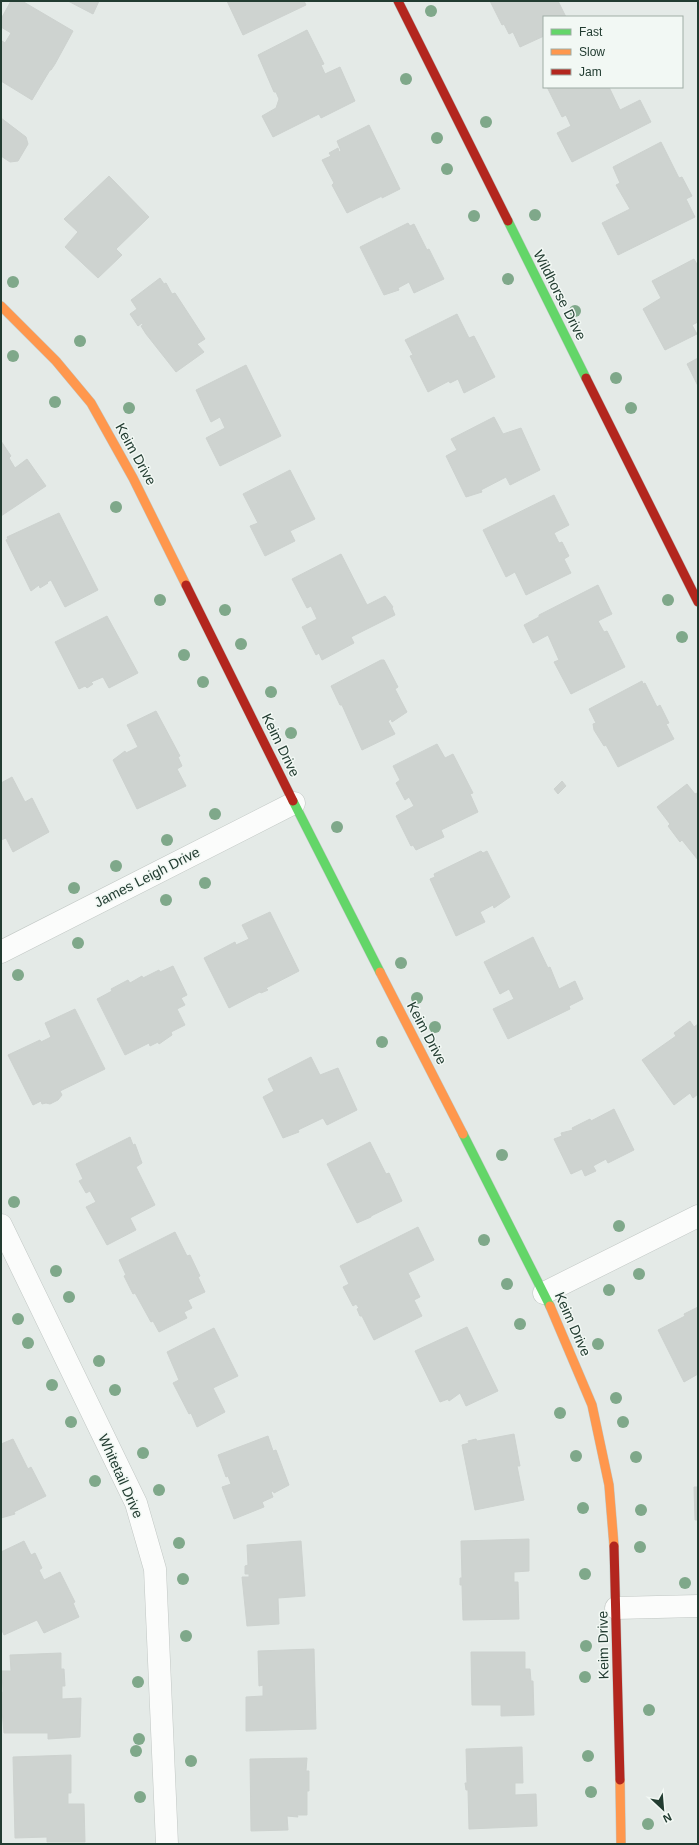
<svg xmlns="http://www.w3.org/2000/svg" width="699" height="1845" viewBox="0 0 699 1845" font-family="Helvetica,sans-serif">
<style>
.building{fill:#ced3d0;stroke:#cdd2cf}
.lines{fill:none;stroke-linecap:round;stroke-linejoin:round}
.street-casing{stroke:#c1c7c4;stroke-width:23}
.fast-casing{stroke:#bfc7c4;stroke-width:10}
.slow-casing{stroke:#bfc7c4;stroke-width:10}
.jam-casing{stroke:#bfc7c4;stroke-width:10}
.street{stroke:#fbfcfb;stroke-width:22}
.fast{stroke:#63d668;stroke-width:9}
.slow{stroke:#ff974d;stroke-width:9}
.jam{stroke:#b3261e;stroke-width:9}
.tree{fill:#7fa88a}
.labels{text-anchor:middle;stroke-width:3;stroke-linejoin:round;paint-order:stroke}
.street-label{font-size:14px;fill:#223c31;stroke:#f2f8f4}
</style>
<rect width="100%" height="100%" fill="#e4eae7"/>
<g class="building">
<polygon points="11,1 22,1 73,31 55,64 51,70 50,70 32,100 1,81 1,44 2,41 5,43 11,33 1,27 1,19"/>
<polygon points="68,1 99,1 93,14"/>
<polygon points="227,1 304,1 306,5 243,35"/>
<polygon points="490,1 558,1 566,17 544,17 544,36 520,47 513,32 509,34 504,24 502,25"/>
<polygon points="307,30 324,64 321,65 325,74 340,67 355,101 321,118 319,114 273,137 262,116 276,108 279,99 276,92 274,92 258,55"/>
<polygon points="547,87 609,87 620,110 640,100 651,122 572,162 557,133 571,126 566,115 562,117"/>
<polygon points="1,118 26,137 28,144 18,161 10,162 1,156"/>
<polygon points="369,125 400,189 382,198 382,196 347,213 332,185 334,183 322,160 331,156 329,153 338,148 339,152 341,151 337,141"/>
<polygon points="661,142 679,178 682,177 692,196 686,199 695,217 618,255 602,223 630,209 616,185 620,183 613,167"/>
<polygon points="109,176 149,217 116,249 122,255 98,278 65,247 78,232 64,219"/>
<polygon points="408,223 410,226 414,224 427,250 429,249 444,279 414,293 409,282 398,288 399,290 384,295 360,247"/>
<polygon points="694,259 698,266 698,322 692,325 697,334 665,350 643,309 661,298 652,281"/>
<polygon points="160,278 164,284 166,283 172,294 175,293 205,339 197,344 204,352 176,372 146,334 141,326 143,325 142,323 138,326 130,314 137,309 131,300"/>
<polygon points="457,314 469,338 474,336 495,377 464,393 458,379 450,383 449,381 428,392 410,356 413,355 405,340"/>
<polygon points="698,358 698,386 687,364"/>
<polygon points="246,365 281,436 220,466 206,438 225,428 220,417 211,422 196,390"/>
<polygon points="494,417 503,434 521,428 540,470 510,485 506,477 481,490 482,492 466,497 446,456 457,450 451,439"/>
<polygon points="1,441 11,456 9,458 15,468 27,459 46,486 1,516"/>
<polygon points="290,470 315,519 290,531 295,541 265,556 250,526 258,523 243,494"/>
<polygon points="554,495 569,525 554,533 559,543 562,542 569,556 564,559 571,573 526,595 515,572 506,577 483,530"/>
<polygon points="59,513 98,590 65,607 51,580 47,582 48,583 40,588 39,585 31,591 6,540 8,539 7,537"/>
<polygon points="341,554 367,605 385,596 393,607 392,608 395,615 351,637 354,643 322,660 319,653 316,655 302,627 317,619 311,606 307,608 292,579"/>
<polygon points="598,585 612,614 598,621 604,632 607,631 625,667 571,694 554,662 559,660 548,635 533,643 524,625 539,617 539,615"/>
<polygon points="107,616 138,673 109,688 103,677 91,682 93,684 87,688 85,686 79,689 55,642"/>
<polygon points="381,660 384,660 398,687 395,689 407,712 392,722 391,719 388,721 395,734 362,750 342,705 340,705 331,686"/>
<polygon points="642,681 643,684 645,683 657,707 660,705 669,723 666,724 674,739 618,767 606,745 604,746 594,730 593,724 596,723 589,709"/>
<polygon points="156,711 180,756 178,757 182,766 177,769 186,786 137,809 113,760 125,751 126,753 138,747 127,725"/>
<polygon points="437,744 445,758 453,754 473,793 470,794 478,812 441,830 444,837 416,850 413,845 411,846 396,816 414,806 409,797 405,800 396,783 400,780 393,766"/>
<polygon points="12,777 25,802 32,798 49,832 13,852 6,838 1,840 1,783"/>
<polygon points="562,781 566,786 558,794 554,789"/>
<polygon points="687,784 695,794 697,793 698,794 698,860 682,840 680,842 668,826 670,824 657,807"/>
<polygon points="481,851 483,853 487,851 510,897 494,908 493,905 480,912 485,922 456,936 430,879 435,877 434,874"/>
<polygon points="270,912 299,971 266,988 268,990 261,993 260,992 229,1008 204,958 235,942 236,945 249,939 242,925"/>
<polygon points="533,937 548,968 550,967 559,989 575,981 583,999 569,1006 570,1009 508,1039 493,1009 514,999 509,989 500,994 484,962"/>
<polygon points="173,966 187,995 181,998 185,1005 177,1009 185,1025 171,1032 172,1035 159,1044 158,1042 150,1046 149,1043 125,1055 97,999 112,991 111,989 128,980 130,983 142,976 143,978 159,970 160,972"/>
<polygon points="75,1009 105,1069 60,1091 62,1095 58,1100 50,1104 46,1103 42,1104 41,1101 33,1105 8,1055 40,1040 41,1042 51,1037 45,1023"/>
<polygon points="690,1021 694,1027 698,1024 698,1094 693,1098 690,1093 674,1105 642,1060 676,1036 674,1033"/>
<polygon points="311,1057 320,1075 338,1068 357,1110 327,1125 323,1118 298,1130 299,1132 283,1138 263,1097 274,1091 268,1079"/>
<polygon points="614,1109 634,1150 608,1163 606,1159 593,1166 596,1171 585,1176 582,1169 571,1174 554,1139 562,1136 561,1133 573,1130 572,1128 590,1119 591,1121"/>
<polygon points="130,1137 133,1145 135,1144 142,1163 136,1167 155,1205 130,1218 136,1230 107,1245 86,1207 96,1202 90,1191 86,1193 82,1186 79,1181 83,1179 76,1164"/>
<polygon points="370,1142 386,1174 389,1173 402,1201 371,1216 371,1217 357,1223 327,1164"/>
<polygon points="418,1227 434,1260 408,1273 420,1297 414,1300 422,1316 374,1340 362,1316 360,1316 357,1309 359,1308 356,1304 353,1306 343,1287 349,1284 340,1266"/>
<polygon points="175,1232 187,1256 190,1255 200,1276 198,1277 205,1292 188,1300 192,1308 184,1312 187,1318 159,1332 153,1321 151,1322 135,1293 133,1294 124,1276 126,1275 119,1260"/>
<polygon points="698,1307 698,1374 684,1382 658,1330 685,1316 684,1314"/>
<polygon points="467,1327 498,1391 466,1406 460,1393 449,1401 448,1399 440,1402 415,1351"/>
<polygon points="214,1328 238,1376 213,1388 225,1412 197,1427 191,1413 189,1414 173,1383 179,1380 167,1352"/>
<polygon points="514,1434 520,1466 517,1466 524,1500 475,1510 462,1445 469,1443 468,1441 476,1439 477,1441"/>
<polygon points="268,1436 273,1451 276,1450 289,1485 274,1493 273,1491 271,1492 273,1497 262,1502 264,1507 234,1519 222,1487 231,1484 228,1476 226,1477 218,1455"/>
<polygon points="13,1439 28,1469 31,1467 46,1496 14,1512 15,1514 1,1518 1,1444"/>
<polygon points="694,1487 698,1487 698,1520 695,1520"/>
<polygon points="529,1539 529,1571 514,1572 514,1582 518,1582 519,1619 463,1620 462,1585 460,1585 460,1578 462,1578 461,1541"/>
<polygon points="24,1541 31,1555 35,1553 42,1568 39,1570 44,1580 60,1572 75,1602 73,1603 79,1617 44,1633 37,1620 4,1635 1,1628 1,1552"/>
<polygon points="301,1541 305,1596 278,1598 279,1624 247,1626 242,1577 249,1577 249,1574 245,1574 245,1566 248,1565 247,1545"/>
<polygon points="314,1649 316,1729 246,1731 246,1697 263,1696 263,1685 259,1686 258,1651"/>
<polygon points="471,1652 525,1652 525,1669 530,1669 531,1681 533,1681 534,1715 501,1716 501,1705 472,1705"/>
<polygon points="61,1653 61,1669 64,1669 65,1686 62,1686 62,1699 81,1698 80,1737 48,1739 48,1733 4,1733 1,1698 1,1693 3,1692 2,1671 11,1671 10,1655"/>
<polygon points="522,1747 523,1783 515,1783 515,1795 536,1794 537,1826 469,1829 468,1790 466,1790 465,1783 467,1783 466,1749"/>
<polygon points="71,1755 71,1793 68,1793 68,1804 84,1804 85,1842 47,1842 47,1837 15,1838 13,1757"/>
<polygon points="307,1758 306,1771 309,1771 309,1791 307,1791 307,1815 297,1815 298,1817 287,1816 288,1830 251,1831 250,1759"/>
</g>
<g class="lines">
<g class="street-casing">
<g id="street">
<polyline points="1,952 294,803"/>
<polyline points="1,1225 136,1503 155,1569 167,1844"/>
<polyline points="544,1293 698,1216"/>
<polyline points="616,1608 698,1606"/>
</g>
</g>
<g class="fast-casing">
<g id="fast">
<polyline points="508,221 586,378"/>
<polyline points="293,801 380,972"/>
<polyline points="463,1134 550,1306"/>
</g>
</g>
<g class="slow-casing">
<g id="slow">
<polyline points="1,306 56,361 91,403 133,478 186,585"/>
<polyline points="380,972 463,1134"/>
<polyline points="550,1306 592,1405 609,1485 614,1546"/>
<polyline points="620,1780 621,1844"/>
</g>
</g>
<g class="jam-casing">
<g id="jam">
<polyline points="398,1 508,221"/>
<polyline points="586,378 698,602"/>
<polyline points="186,585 293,801"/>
<polyline points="614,1546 620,1780"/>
</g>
</g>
<use href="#street" class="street"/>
<use href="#fast" class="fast"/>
<use href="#slow" class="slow"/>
<use href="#jam" class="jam"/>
</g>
<g class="tree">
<circle cx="431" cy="11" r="6"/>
<circle cx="406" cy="79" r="6"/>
<circle cx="486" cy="122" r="6"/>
<circle cx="437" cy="138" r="6"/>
<circle cx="447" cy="169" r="6"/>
<circle cx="535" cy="215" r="6"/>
<circle cx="474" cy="216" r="6"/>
<circle cx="508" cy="279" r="6"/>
<circle cx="13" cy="282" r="6"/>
<circle cx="575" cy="311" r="6"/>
<circle cx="80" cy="341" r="6"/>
<circle cx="13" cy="356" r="6"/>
<circle cx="616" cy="378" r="6"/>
<circle cx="55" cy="402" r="6"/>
<circle cx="129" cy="408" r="6"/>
<circle cx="631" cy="408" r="6"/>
<circle cx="116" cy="507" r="6"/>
<circle cx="160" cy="600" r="6"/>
<circle cx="668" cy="600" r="6"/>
<circle cx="225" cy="610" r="6"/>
<circle cx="682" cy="637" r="6"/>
<circle cx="241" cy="644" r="6"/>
<circle cx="184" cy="655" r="6"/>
<circle cx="203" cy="682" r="6"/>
<circle cx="271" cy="692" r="6"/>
<circle cx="291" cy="733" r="6"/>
<circle cx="215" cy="814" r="6"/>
<circle cx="337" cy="827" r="6"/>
<circle cx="167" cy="840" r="6"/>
<circle cx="116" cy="866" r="6"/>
<circle cx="205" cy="883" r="6"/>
<circle cx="74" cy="888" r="6"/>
<circle cx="166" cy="900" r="6"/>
<circle cx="78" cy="943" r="6"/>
<circle cx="401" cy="963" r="6"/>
<circle cx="18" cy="975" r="6"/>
<circle cx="417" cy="998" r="6"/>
<circle cx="435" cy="1027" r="6"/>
<circle cx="382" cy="1042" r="6"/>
<circle cx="502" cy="1155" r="6"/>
<circle cx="14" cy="1202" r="6"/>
<circle cx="619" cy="1226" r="6"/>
<circle cx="484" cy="1240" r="6"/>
<circle cx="56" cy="1271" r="6"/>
<circle cx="639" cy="1274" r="6"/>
<circle cx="507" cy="1284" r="6"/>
<circle cx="609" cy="1290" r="6"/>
<circle cx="69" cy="1297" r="6"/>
<circle cx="18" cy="1319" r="6"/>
<circle cx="520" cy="1324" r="6"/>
<circle cx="28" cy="1343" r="6"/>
<circle cx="598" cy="1344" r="6"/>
<circle cx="99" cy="1361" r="6"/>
<circle cx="52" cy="1385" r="6"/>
<circle cx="115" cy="1390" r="6"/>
<circle cx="616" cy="1398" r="6"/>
<circle cx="560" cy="1413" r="6"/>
<circle cx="71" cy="1422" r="6"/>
<circle cx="623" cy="1422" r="6"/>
<circle cx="143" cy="1453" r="6"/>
<circle cx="576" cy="1456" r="6"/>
<circle cx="636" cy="1457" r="6"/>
<circle cx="95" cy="1481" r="6"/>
<circle cx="159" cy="1490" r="6"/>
<circle cx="583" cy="1508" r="6"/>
<circle cx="641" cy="1510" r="6"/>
<circle cx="179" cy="1543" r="6"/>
<circle cx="640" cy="1547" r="6"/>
<circle cx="585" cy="1574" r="6"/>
<circle cx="183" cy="1579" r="6"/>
<circle cx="685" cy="1583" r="6"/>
<circle cx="186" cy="1636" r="6"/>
<circle cx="586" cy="1646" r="6"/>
<circle cx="585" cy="1677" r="6"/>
<circle cx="138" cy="1682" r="6"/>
<circle cx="649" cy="1710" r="6"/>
<circle cx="139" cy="1739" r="6"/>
<circle cx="136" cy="1751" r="6"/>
<circle cx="588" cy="1756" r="6"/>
<circle cx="191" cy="1761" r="6"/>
<circle cx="591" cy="1792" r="6"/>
<circle cx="140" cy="1797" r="6"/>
<circle cx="648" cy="1824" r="6"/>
</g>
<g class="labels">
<g class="street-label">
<text transform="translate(560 295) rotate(63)" y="5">Wildhorse Drive</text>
<text transform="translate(136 454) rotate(61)" y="5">Keim Drive</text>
<text transform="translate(281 745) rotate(64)" y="5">Keim Drive</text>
<text transform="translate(147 877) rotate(-27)" y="5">James Leigh Drive</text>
<text transform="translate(427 1033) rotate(62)" y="5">Keim Drive</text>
<text transform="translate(573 1324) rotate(66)" y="5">Keim Drive</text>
<text transform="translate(121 1476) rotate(66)" y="5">Whitetail Drive</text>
<text transform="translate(603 1645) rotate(-91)" y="5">Keim Drive</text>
</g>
</g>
<rect width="699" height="1845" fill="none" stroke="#223c31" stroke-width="4"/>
<rect x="543" y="16" width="140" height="72" fill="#f2f8f4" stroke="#9fada6"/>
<rect x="551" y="29" width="20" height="6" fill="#63d668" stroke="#9fada6"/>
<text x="579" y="36" font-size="12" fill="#223c31">Fast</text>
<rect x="551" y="49" width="20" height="6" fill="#ff974d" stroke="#9fada6"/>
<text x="579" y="56" font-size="12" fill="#223c31">Slow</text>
<rect x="551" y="69" width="20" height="6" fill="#b3261e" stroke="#9fada6"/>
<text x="579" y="76" font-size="12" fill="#223c31">Jam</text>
<g transform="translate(663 1809) rotate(154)" stroke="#f2f8f4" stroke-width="3" paint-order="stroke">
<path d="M0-3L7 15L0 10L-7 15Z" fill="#223c31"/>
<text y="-6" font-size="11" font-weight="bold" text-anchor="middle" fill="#223c31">N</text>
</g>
</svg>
